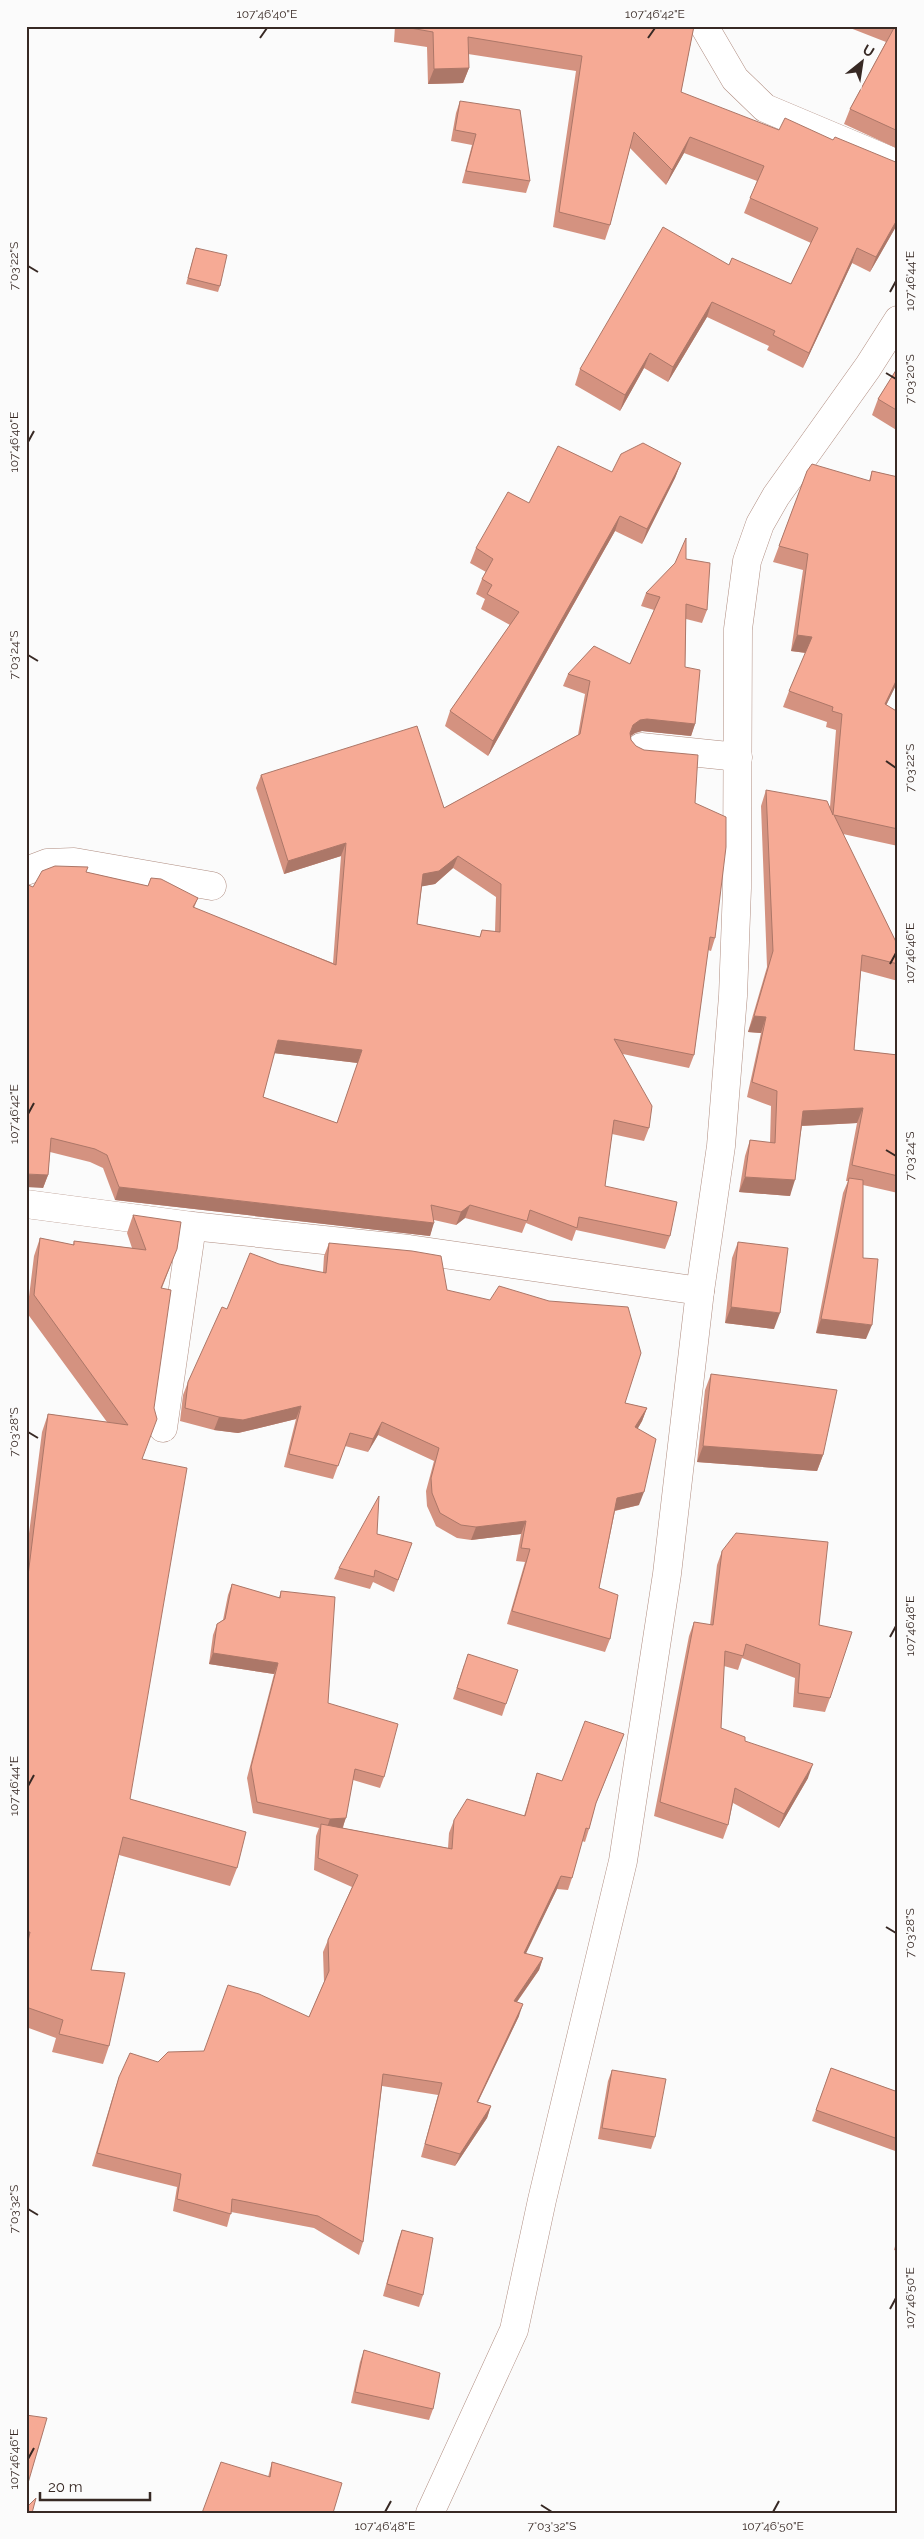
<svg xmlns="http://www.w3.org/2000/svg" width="924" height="2539" viewBox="0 0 924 2539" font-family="Raleway,sans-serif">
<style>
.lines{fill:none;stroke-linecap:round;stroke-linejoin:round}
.minor-casing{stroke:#b08d81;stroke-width:29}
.tertiary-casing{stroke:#b08d81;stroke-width:29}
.minor{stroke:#fff;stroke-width:28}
.tertiary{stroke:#fff;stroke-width:28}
.wall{fill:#d49280;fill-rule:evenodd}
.shaded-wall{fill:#ac7768}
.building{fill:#f6aa95;stroke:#ac7768;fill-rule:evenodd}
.ticks{fill:none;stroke:#372924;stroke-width:2}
.neatline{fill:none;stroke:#372924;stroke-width:2}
.ticks-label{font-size:12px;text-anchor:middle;fill:#372924}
</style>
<rect width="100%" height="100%" fill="#fbfbfb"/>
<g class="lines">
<g class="minor-casing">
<g id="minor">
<polyline points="704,26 735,79 765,108 898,164"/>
<polyline points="641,747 738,757"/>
<polyline points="26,871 47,863 74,862 212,886"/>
<polyline points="163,1428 192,1226"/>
</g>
</g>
<g class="tertiary-casing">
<g id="tertiary">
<polyline points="26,1204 192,1226 409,1249 700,1291"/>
<polyline points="430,2513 514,2330 542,2200 623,1861 667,1574 700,1291 721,1146 733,996 737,888 738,629 747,561 760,524 776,496 868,367 898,320"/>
</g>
</g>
<use href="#minor" class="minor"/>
<use href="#tertiary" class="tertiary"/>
</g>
<g class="wall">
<polygon points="395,26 694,26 681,92 898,223 870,272 852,263 803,368 767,350 769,346 707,317 668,382 644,368 620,411 575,385 580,369 729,265 791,284 811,243 744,213 757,181 684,153 666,185 630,148 610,225 605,240 553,227 576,71 468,54 469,68 463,83 428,84 427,47 394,42"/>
<polygon points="845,26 898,26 898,149 844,124 850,109 886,42"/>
<polygon points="460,101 530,181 526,193 462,183 472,145 451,141 456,113"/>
<polygon points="196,248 220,286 218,292 186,284"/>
<polygon points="898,367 898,431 872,415 878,399"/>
<polygon points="681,463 675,478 642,544 615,531 488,756 445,726 450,711 510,625 481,609 485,599 476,594 482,579 486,572 470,563 476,548 529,503 612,472"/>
<polygon points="807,471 869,481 872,471 898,477 898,681 886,705 898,712 898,846 843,834 898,946 898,981 861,971 854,1050 898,1055 898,1193 863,1185 863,1258 866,1339 816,1333 843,1193 848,1181 846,1181 857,1123 802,1126 790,1196 739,1192 745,1156 750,1140 770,1143 771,1106 747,1097 761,1033 748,1032 767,967 761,806 766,790 830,807 836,730 826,727 827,722 783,707 789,691 806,653 791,651 803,570 773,562"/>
<path d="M686,559L707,610L702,623L686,619L685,667L695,724L691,736L642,731L635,733L631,736V740L636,746L695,803L715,938L711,951L708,950L694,1055L689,1068L623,1054L649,1128L644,1141L612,1134L605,1186L670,1236L665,1249L576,1230L572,1241L526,1223L522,1233L465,1218L456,1225L434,1220L430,1236L115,1200L103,1168L90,1162L50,1152L48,1175L43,1188L33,887L86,872L148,886L151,878L198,898L194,908L333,963L341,856L284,874L256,788L261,775L444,808L578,735L585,694L563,686L568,674L630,664L654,610L641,606L646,593ZM453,868L496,897L495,932L482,930L480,937L417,924L422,886L435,884ZM274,1053L358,1063L337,1123L263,1097Z"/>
<polygon points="133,1215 170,1267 162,1288 142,1459 130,1799 237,1868 230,1886 119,1855 91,1970 109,2046 103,2064 52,2052 56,2038 26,2027 26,1557 42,1432 48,1414 107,1422 27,1313 34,1256 40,1238 73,1245 74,1241 132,1248 127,1233"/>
<polygon points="738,1242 774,1329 725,1323 732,1258"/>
<polygon points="329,1243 447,1290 625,1403 647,1408 642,1421 638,1428 639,1505 615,1511 599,1588 610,1639 605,1652 507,1624 525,1562 516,1561 521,1534 471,1540 457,1538 436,1526 427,1506 426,1491 434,1461 378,1435 368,1452 345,1446 333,1479 284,1467 296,1419 238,1433 214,1430 180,1421 183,1395 188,1382 227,1309 323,1272 324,1256"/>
<polygon points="711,1374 823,1455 817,1471 697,1462 705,1390"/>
<polygon points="377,1534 412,1543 394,1592 373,1582 370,1589 334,1579 339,1568"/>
<polygon points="722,1551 819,1625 830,1698 825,1712 793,1707 795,1678 742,1658 738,1670 724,1666 721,1728 745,1741 808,1778 779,1828 733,1803 728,1825 723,1839 654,1816 689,1636 694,1622 710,1625 717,1565"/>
<polygon points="232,1584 279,1598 281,1591 328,1703 384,1777 380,1788 353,1780 343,1828 448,1848 449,1833 454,1820 524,1816 537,1773 562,1781 624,1734 595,1806 589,1829 585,1842 582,1841 572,1878 568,1890 557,1889 525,1954 543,1958 539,1970 517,2002 519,2016 478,2102 491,2106 487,2118 455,2166 421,2157 438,2095 382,2086 363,2242 359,2255 314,2228 231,2212 227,2227 173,2211 177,2187 92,2166 115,2089 119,2077 158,2062 204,2051 309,2017 324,1982 323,1952 328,1940 352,1887 314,1870 316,1836 319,1828 253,1813 247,1778 274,1674 209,1664 213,1635 217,1624 223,1620 228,1595"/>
<polygon points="464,1665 506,1704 502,1716 453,1699"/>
<polygon points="831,2068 898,2092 898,2152 812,2121"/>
<polygon points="612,2070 655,2137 651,2149 598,2139 608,2081"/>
<polygon points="402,2230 423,2295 419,2307 383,2296 398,2241"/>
<polygon points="898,2235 898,2251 894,2250"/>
<polygon points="364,2350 433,2409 429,2420 351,2403 360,2362"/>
<polygon points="272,2462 333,2513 268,2477"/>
</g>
<g class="shaded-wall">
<polygon points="469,68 463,83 428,84 434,69"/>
<polygon points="690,137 684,153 666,185 672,170"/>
<polygon points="898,218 898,223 870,272 876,257"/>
<polygon points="857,248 852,263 803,368 809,353"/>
<polygon points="712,302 707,317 668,382 673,367"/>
<polygon points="650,353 644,368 620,411 625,395"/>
<polygon points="681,463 675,478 642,544 647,529"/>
<polygon points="620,516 615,531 488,756 493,741"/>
<polygon points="797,635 812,637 807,653 791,651"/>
<polygon points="898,677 898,681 879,720 885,704"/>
<polygon points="647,719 695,724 691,736 642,731 635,733 629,737 633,725 640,720"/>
<polygon points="346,843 341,856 284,874 288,861"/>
<polygon points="458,856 453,868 435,884 419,887 423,874"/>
<polygon points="754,1016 766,1017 761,1033 748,1032"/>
<polygon points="278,1040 362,1050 358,1063 273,1053"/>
<polygon points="863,1108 857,1123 798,1126 803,1111"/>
<polygon points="26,1174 48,1175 43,1188 26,1187"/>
<polygon points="745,1177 795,1180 790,1196 739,1192"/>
<polygon points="119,1187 434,1223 430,1236 115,1200"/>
<polygon points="470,1205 465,1218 456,1225 461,1212"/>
<polygon points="731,1307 780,1313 774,1329 725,1323"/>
<polygon points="821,1319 872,1325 866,1339 816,1333"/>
<polygon points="301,1406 296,1419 238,1433 214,1430 219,1417"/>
<polygon points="647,1408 642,1421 631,1440 635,1427"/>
<polygon points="382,1422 378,1435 368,1452 373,1439"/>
<polygon points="703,1446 823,1455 817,1471 697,1462"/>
<polygon points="644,1492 639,1505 613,1511 617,1498"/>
<polygon points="526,1521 521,1534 471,1540 476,1527"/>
<polygon points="213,1653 278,1663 274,1674 209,1664"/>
<polygon points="813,1764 808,1778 779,1828 784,1814"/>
<polygon points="346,1818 342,1829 326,1830 330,1819"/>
<polygon points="561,1876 557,1889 520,1966 524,1953"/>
<polygon points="26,1932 30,1932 26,1943"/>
<polygon points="543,1958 539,1970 509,2013 514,2001"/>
<polygon points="523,2004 519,2016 472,2114 477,2102"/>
<polygon points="491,2106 487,2118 455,2166 460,2154"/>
</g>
<g class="building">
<polygon points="399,26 694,26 681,92 779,130 785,118 833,140 835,137 898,163 898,218 876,257 857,248 809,353 773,335 775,331 712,302 673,367 650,353 625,395 580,369 663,227 729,265 732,258 791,284 818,228 750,198 764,166 690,137 672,170 634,132 610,225 559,212 582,56 468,37 469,68 434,69 433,32"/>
<polygon points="891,26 898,26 898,131 850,109 894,28"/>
<polygon points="460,101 520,110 530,181 466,171 476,134 455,130"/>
<polygon points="196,248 227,255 220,286 188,278"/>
<polygon points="898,367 898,411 878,399"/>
<polygon points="643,443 681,463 647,529 620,516 493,741 450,711 519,612 487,594 492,585 482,579 493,559 476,548 508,492 529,503 558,446 612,472 621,454"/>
<polygon points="812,464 870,481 872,471 898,477 898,677 885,704 898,712 898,829 834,815 898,946 898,964 862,955 854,1050 898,1055 898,1176 852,1165 863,1108 803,1111 795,1180 745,1177 750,1140 775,1143 777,1091 752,1082 766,1017 754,1016 773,951 766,790 827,801 833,815 842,714 832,711 833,707 789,691 812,637 797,635 808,554 779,546 807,471"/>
<path d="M686,538V559L710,563L707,610L686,604L685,667L700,670L695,724L647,719L640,720L633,725L630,733L631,740L636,746L644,750L698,755L695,803L726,817V847L715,938L710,937L694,1055L614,1039L652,1106L649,1128L614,1120L605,1186L677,1202L670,1236L579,1217L577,1228L530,1210L527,1221L470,1205L461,1212L431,1205L434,1223L119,1187L107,1155L95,1149L51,1138L48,1175L26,1174V884L33,887L42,871L55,866L88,867L86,872L148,886L151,878L161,879L198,898L193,907L336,965L346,843L288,861L261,775L417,726L444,808L580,734L590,681L568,674L594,646L630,664L660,597L646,593L675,563ZM458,856L501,884L500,932L482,930L480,937L417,924L423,874L439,871ZM278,1040L362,1050L337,1123L263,1097Z"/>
<polygon points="849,1178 863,1180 863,1258 878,1259 872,1325 821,1319"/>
<polygon points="133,1215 181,1222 177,1249 161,1288 171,1290 154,1408 157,1419 142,1459 187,1468 130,1799 246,1832 237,1868 123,1837 91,1970 125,1973 109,2046 59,2034 63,2020 26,2007 26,1951 30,1932 26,1932 26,1592 48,1414 128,1425 34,1295 40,1238 74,1245 74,1241 146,1250"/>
<polygon points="738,1242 788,1248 780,1313 731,1307"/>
<polygon points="329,1243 412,1251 441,1256 447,1290 490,1300 499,1286 549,1301 628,1307 641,1353 625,1403 647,1408 635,1427 656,1439 644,1492 617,1498 599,1588 618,1595 610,1639 512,1611 530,1549 521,1548 526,1521 476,1527 461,1525 440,1513 432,1493 431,1478 439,1448 382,1422 373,1439 350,1433 338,1466 289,1454 301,1406 243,1420 219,1417 185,1408 188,1382 222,1307 227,1309 250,1253 279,1264 326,1273"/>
<polygon points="711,1374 837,1390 823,1455 703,1446"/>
<polygon points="379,1496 377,1534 412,1543 398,1580 375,1570 374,1577 339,1568"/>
<polygon points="736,1533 828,1542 819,1625 852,1632 830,1698 798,1693 800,1664 746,1644 743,1656 725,1651 721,1728 745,1737 745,1741 813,1764 784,1814 735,1788 728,1825 660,1802 694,1622 713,1625 722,1551"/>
<polygon points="232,1584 280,1598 281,1591 335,1597 328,1703 398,1724 384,1777 355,1769 346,1818 330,1819 257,1802 251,1767 278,1663 213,1653 217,1624 225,1619"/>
<polygon points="468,1654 518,1670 506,1704 457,1688"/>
<polygon points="585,1721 624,1734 596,1803 589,1829 586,1828 572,1878 561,1876 524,1953 543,1958 514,2001 523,2004 477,2102 491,2106 460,2154 425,2144 442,2083 383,2074 363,2242 318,2216 232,2199 231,2214 177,2199 181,2174 97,2153 119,2077 130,2053 158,2062 168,2052 204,2051 228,1985 259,1994 309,2017 329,1971 328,1940 358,1875 318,1858 321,1824 452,1849 454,1820 467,1799 525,1816 537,1773 562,1781"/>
<polygon points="831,2068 898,2092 898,2139 816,2110"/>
<polygon points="612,2070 666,2079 655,2137 602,2128"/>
<polygon points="402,2230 433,2238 423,2295 387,2284"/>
<polygon points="364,2350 440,2373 433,2409 355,2392"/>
<polygon points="26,2415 47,2418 26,2490"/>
<polygon points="221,2462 270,2477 272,2462 342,2483 333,2513 202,2513"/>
<polygon points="36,2498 32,2513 26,2513 26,2508"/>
</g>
<path class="ticks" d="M260,38L267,28M648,38L655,28M28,266L38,272M890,292L896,281M886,373L896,379M28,442L34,431M28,655L38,661M886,761L896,768M890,964L896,953M28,1114L34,1103M886,1150L896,1156M28,1432L38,1438M890,1637L896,1626M28,1786L34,1775M886,1927L896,1933M28,2209L38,2215M890,2309L896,2298M28,2459L34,2448M541,2505L552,2512M385,2512L391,2501M773,2512L779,2501"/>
<rect width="924" height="2539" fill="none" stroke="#fbfbfb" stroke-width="55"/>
<g transform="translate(862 62) rotate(30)" stroke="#fbfbfb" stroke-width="4" paint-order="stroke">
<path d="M0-4L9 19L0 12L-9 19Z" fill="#372924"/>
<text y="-8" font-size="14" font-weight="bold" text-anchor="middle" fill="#372924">U</text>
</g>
<path d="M40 2492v8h110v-8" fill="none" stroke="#372924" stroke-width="2.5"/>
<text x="48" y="2492" font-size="15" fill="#372924" stroke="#fbfbfb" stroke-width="4" paint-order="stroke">20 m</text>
<rect x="28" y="28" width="868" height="2484" class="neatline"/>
<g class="ticks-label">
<text x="267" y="18">107°46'40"E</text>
<text x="655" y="18">107°46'42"E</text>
<text transform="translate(14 266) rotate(-90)" y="4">7°03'22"S</text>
<text transform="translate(910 281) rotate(-90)" y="4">107°46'44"E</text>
<text transform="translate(910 379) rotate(-90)" y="4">7°03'20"S</text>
<text transform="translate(14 442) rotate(-90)" y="4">107°46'40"E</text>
<text transform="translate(14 655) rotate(-90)" y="4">7°03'24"S</text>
<text transform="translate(910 768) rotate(-90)" y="4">7°03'22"S</text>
<text transform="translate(910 953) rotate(-90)" y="4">107°46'46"E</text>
<text transform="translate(14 1114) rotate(-90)" y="4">107°46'42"E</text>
<text transform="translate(910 1156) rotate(-90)" y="4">7°03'24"S</text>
<text transform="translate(14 1432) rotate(-90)" y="4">7°03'28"S</text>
<text transform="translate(910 1626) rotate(-90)" y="4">107°46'48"E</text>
<text transform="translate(14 1786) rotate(-90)" y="4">107°46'44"E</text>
<text transform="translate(910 1933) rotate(-90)" y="4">7°03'28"S</text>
<text transform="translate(14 2209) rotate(-90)" y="4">7°03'32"S</text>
<text transform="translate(910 2298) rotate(-90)" y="4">107°46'50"E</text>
<text transform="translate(14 2459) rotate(-90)" y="4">107°46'46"E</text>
<text x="385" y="2530">107°46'48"E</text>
<text x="552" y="2530">7°03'32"S</text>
<text x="773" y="2530">107°46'50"E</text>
</g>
</svg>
